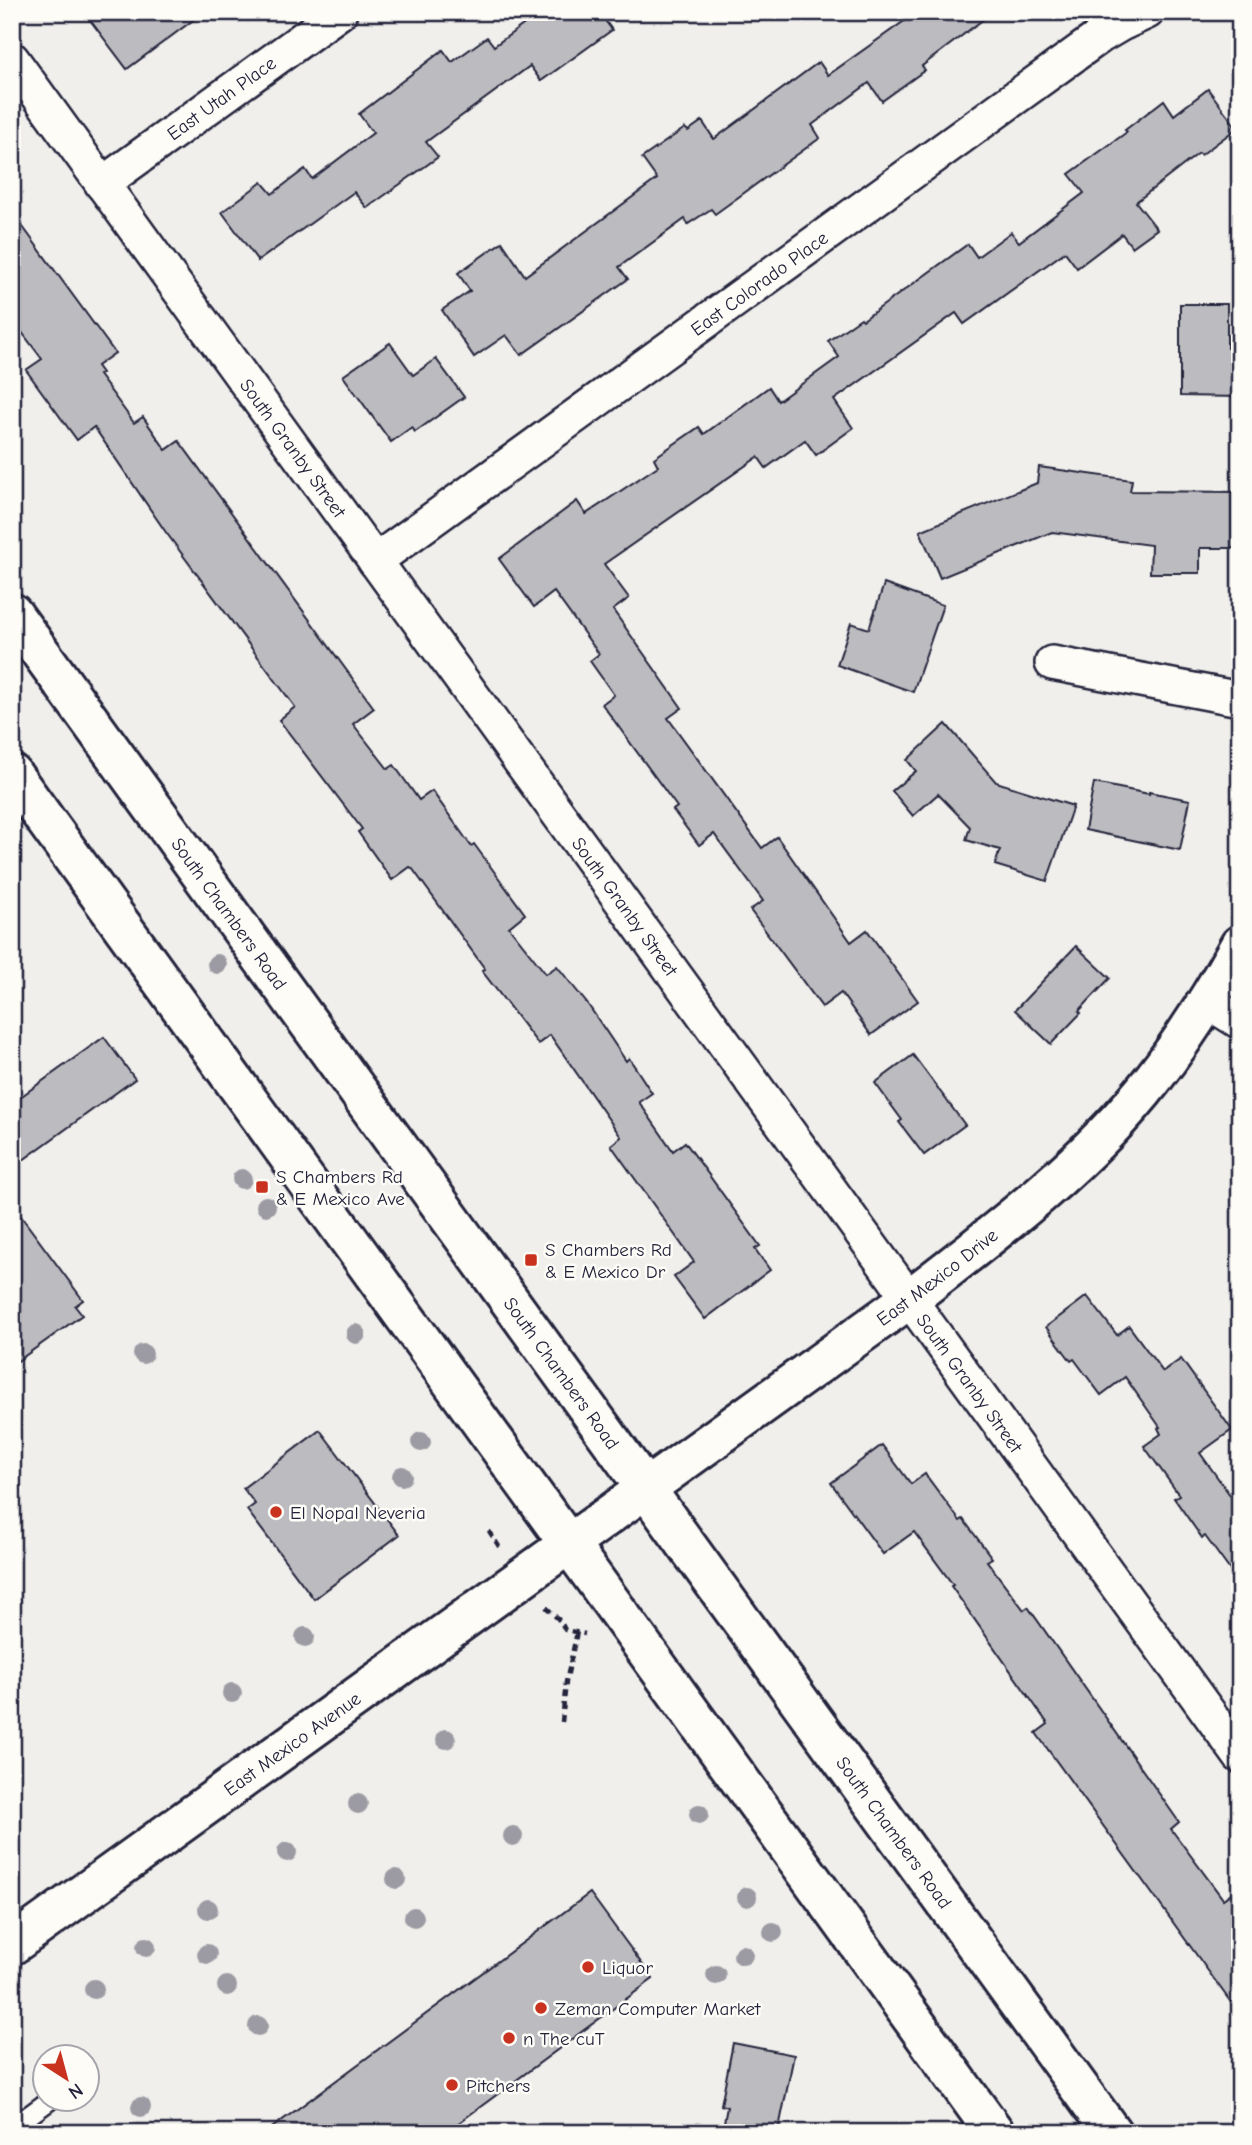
<svg xmlns="http://www.w3.org/2000/svg" width="1252" height="2145" viewBox="0 0 1252 2145" font-family="'Comic Neue',sans-serif">
<style>
.building{fill:#bcbcc0;stroke:#22223b;stroke-width:2}
.lines{fill:none;stroke-linecap:round;stroke-linejoin:round}
.service-casing{stroke:#22223b;stroke-width:23}
.minor-casing{stroke:#22223b;stroke-width:38}
.tertiary-casing{stroke:#22223b;stroke-width:44}
.primary-casing{stroke:#22223b;stroke-width:44}
.path{stroke:#22223b;stroke-width:4.5;stroke-dasharray:7 5;stroke-linecap:butt}
.service{stroke:#fdfcf7;stroke-width:18}
.minor{stroke:#fdfcf7;stroke-width:33}
.tertiary{stroke:#fdfcf7;stroke-width:38}
.primary{stroke:#fdfcf7;stroke-width:38}
.tree{fill:#9c9ba3}
.poi-dot{fill:#c8321e;stroke:#fdfcf7;stroke-width:2.5}
.labels{text-anchor:middle;stroke-width:5;stroke-linejoin:round;paint-order:stroke}
.street-label{font-size:19px;fill:#22223b;stroke:#fdfcf7}
.poi-label{font-size:19px;fill:#22223b;stroke:#fdfcf7;text-anchor:start}
</style>
<rect width="100%" height="100%" fill="#f0efec"/>
<filter id="ink" filterUnits="userSpaceOnUse"><feTurbulence type="fractalNoise" baseFrequency=".0143" numOctaves="2"/><feDisplacementMap in="SourceGraphic" scale="14" xChannelSelector="R" yChannelSelector="G"/><feConvolveMatrix kernelMatrix="1 2 1 2 8 2 1 2 1" color-interpolation-filters="sRGB"/></filter>
<g filter="url(#ink)">
<g class="building">
<polygon points="84,12 204,12 127,69"/>
<polygon points="541,12 599,12 612,30 541,81 530,66 426,142 438,157 367,208 354,192 258,261 222,212 262,182 272,194 305,169 312,179 373,133 359,114 443,50 452,62 487,37 494,46"/>
<polygon points="917,12 993,12 922,66 925,70 882,101 869,83 812,125 820,138 715,214 711,209 688,224 685,219 619,267 628,279 521,355 506,335 474,357 442,310 470,291 458,273 502,242 525,276 657,179 642,158 685,128 688,131 702,121 714,139 819,62 828,75"/>
<polygon points="1208,89 1237,128 1201,155 1199,153 1136,202 1157,229 1132,247 1122,234 1077,268 1065,252 964,324 956,313 834,400 853,428 816,455 805,440 766,468 758,457 604,564 629,598 613,610 682,708 668,718 762,848 777,837 851,942 867,930 918,1001 871,1035 841,993 822,1007 750,910 763,901 714,834 699,845 673,810 677,807 602,704 614,695 590,661 599,654 554,592 534,607 499,559 577,501 586,514 658,466 654,458 699,427 704,434 769,387 778,401 839,357 828,341 861,318 863,320 968,244 977,257 1011,232 1019,242 1084,193 1069,174 1127,132 1125,130 1164,100 1174,115"/>
<polygon points="12,212 115,353 97,366 102,373 99,375 134,423 143,417 166,450 179,441 374,708 353,724 388,769 394,765 419,800 432,791 471,846 474,844 525,914 509,927 546,974 557,966 589,1006 626,1061 629,1058 652,1093 639,1102 673,1151 685,1142 760,1246 755,1249 770,1270 705,1319 674,1277 694,1262 611,1145 621,1137 550,1035 538,1044 482,971 485,969 412,868 410,867 392,880 358,832 362,829 279,720 295,707 165,531 94,427 77,440 26,370 42,359 12,319"/>
<polygon points="1180,304 1227,304 1227,348 1240,348 1240,397 1180,396"/>
<polygon points="390,343 413,375 436,359 464,397 415,432 412,427 391,442 343,376"/>
<polygon points="1039,467 1132,480 1130,491 1240,492 1239,548 1200,548 1200,573 1150,573 1151,545 1052,532 940,578 920,531 1037,483"/>
<polygon points="884,584 943,605 913,692 837,665 851,623 869,629"/>
<polygon points="946,724 996,782 1073,806 1047,881 995,865 1000,850 966,840 970,827 938,794 913,816 892,791 916,771 907,760"/>
<polygon points="1094,783 1149,794 1149,792 1190,800 1180,850 1085,830"/>
<polygon points="1076,946 1110,978 1079,1011 1081,1013 1051,1044 1015,1010"/>
<polygon points="104,1037 135,1079 12,1168 12,1103"/>
<polygon points="913,1055 965,1125 924,1155 899,1122 902,1120 875,1083"/>
<polygon points="12,1204 83,1300 75,1306 82,1315 12,1365"/>
<polygon points="1087,1296 1117,1335 1129,1326 1163,1372 1181,1359 1232,1430 1200,1453 1240,1509 1240,1584 1205,1536 1202,1538 1174,1498 1179,1495 1144,1446 1161,1434 1158,1428 1160,1427 1125,1377 1101,1395 1074,1359 1071,1361 1046,1327"/>
<polygon points="320,1430 399,1535 314,1599 247,1510 255,1504 243,1488"/>
<polygon points="882,1445 911,1484 925,1474 960,1521 963,1519 992,1558 987,1561 1024,1610 1028,1607 1179,1822 1171,1829 1223,1899 1240,1887 1240,2015 1036,1733 1048,1724 951,1586 953,1585 914,1532 883,1554 831,1483"/>
<polygon points="590,1893 653,1979 445,2133 265,2133"/>
<polygon points="733,2043 794,2055 778,2133 722,2133 727,2107 721,2105"/>
</g>
<g class="lines">
<g class="service-casing">
<polyline id="service" points="12,2128 50,2100"/>
</g>
<g class="minor-casing">
<g id="minor">
<path id="s1" d="M12,59L1240,1756"/>
<path id="s2" d="M102,184L340,12"/>
<path id="s3" d="M375,561L1099,37L1121,24L1147,12"/>
<polyline points="1052,663 1240,699"/>
<polyline points="1208,1002 1240,1022"/>
</g>
</g>
<g class="tertiary-casing">
<g id="tertiary">
<path id="s4" d="M12,1945L909,1299C991,1236 1090,1161 1153,1079C1186,1037 1214,992 1240,945"/>
</g>
</g>
<g class="primary-casing">
<g id="primary">
<path id="s5" d="M12,613L1112,2133"/>
<polyline points="12,774 995,2133"/>
</g>
</g>
<g class="path">
<polyline points="489,1531 500,1548"/>
<polyline points="546,1607 561,1622 565,1630 585,1634"/>
<polyline points="562,1722 566,1682 577,1632"/>
</g>
<use href="#service" class="service"/>
<use href="#minor" class="minor"/>
<use href="#tertiary" class="tertiary"/>
<use href="#primary" class="primary"/>
</g>
<g class="tree">
<circle cx="217" cy="964" r="10"/>
<circle cx="242" cy="1179" r="10"/>
<circle cx="266" cy="1206" r="10"/>
<circle cx="356" cy="1334" r="10"/>
<circle cx="143" cy="1354" r="10"/>
<circle cx="421" cy="1442" r="10"/>
<circle cx="402" cy="1476" r="10"/>
<circle cx="305" cy="1637" r="10"/>
<circle cx="232" cy="1693" r="10"/>
<circle cx="446" cy="1739" r="10"/>
<circle cx="358" cy="1804" r="10"/>
<circle cx="699" cy="1814" r="10"/>
<circle cx="513" cy="1836" r="10"/>
<circle cx="287" cy="1852" r="10"/>
<circle cx="396" cy="1879" r="10"/>
<circle cx="747" cy="1897" r="10"/>
<circle cx="208" cy="1909" r="10"/>
<circle cx="414" cy="1917" r="10"/>
<circle cx="773" cy="1932" r="10"/>
<circle cx="146" cy="1947" r="10"/>
<circle cx="207" cy="1954" r="10"/>
<circle cx="743" cy="1955" r="10"/>
<circle cx="716" cy="1975" r="10"/>
<circle cx="227" cy="1986" r="10"/>
<circle cx="94" cy="1989" r="10"/>
<circle cx="258" cy="2026" r="10"/>
<circle cx="141" cy="2107" r="10"/>
</g>
</g>
<g class="poi-dot">
<rect x="255" y="1180" width="14" height="14" rx="3.5"/>
<rect x="524" y="1253" width="14" height="14" rx="3.5"/>
<circle cx="276" cy="1512" r="7"/>
<circle cx="588" cy="1967" r="7"/>
<circle cx="541" cy="2008" r="7"/>
<circle cx="509" cy="2038" r="7"/>
<circle cx="452" cy="2085" r="7"/>
</g>
<g class="labels">
<g class="street-label">
<text dy="7" stroke="none"><textPath href="#s2" startOffset="147">East Utah Place</textPath></text>
<text dy="7" stroke="none"><textPath href="#s3" startOffset="474">East Colorado Place</textPath></text>
<text dy="7" stroke="none"><textPath href="#s1" startOffset="480">South Granby Street</textPath></text>
<text dy="7" stroke="none"><textPath href="#s1" startOffset="1046">South Granby Street</textPath></text>
<text dy="7" stroke="none"><textPath href="#s5" startOffset="371">South Chambers Road</textPath></text>
<text dy="7" stroke="none"><textPath href="#s4" startOffset="1141">East Mexico Drive</textPath></text>
<text dy="7" stroke="none"><textPath href="#s5" startOffset="938">South Chambers Road</textPath></text>
<text dy="7" stroke="none"><textPath href="#s1" startOffset="1634">South Granby Street</textPath></text>
<text dy="7" stroke="none"><textPath href="#s4" startOffset="345">East Mexico Avenue</textPath></text>
<text dy="7" stroke="none"><textPath href="#s5" startOffset="1505">South Chambers Road</textPath></text>
</g>
<g class="poi-label">
<text x="276" y="1183">S Chambers Rd<tspan x="276" dy="22">&amp; E Mexico Ave</tspan></text>
<text x="545" y="1256">S Chambers Rd<tspan x="545" dy="22">&amp; E Mexico Dr</tspan></text>
<text x="290" y="1519">El Nopal Neveria</text>
<text x="602" y="1974">Liquor</text>
<text x="555" y="2015">Zeman Computer Market</text>
<text x="523" y="2045">n The cuT</text>
<text x="466" y="2092">Pitchers</text>
</g>
</g>
<rect width="1252" height="2145" fill="none" stroke="#fdfcf7" stroke-width="42"/>
<rect x="21" y="21" width="1210" height="2103" fill="none" stroke="#22223b" stroke-width="2.5" filter="url(#ink)"/>
<g transform="translate(66 2078) rotate(144)"><circle r="33" fill="#fdfcf7" stroke="#a5a5ac" stroke-width="2"/>
<path d="M0-5L12 26L0 18L-12 26Z" fill="#c8321e"/>
<text y="-10" font-size="19" font-weight="bold" text-anchor="middle" fill="#22223b">N</text>
</g>
</svg>
